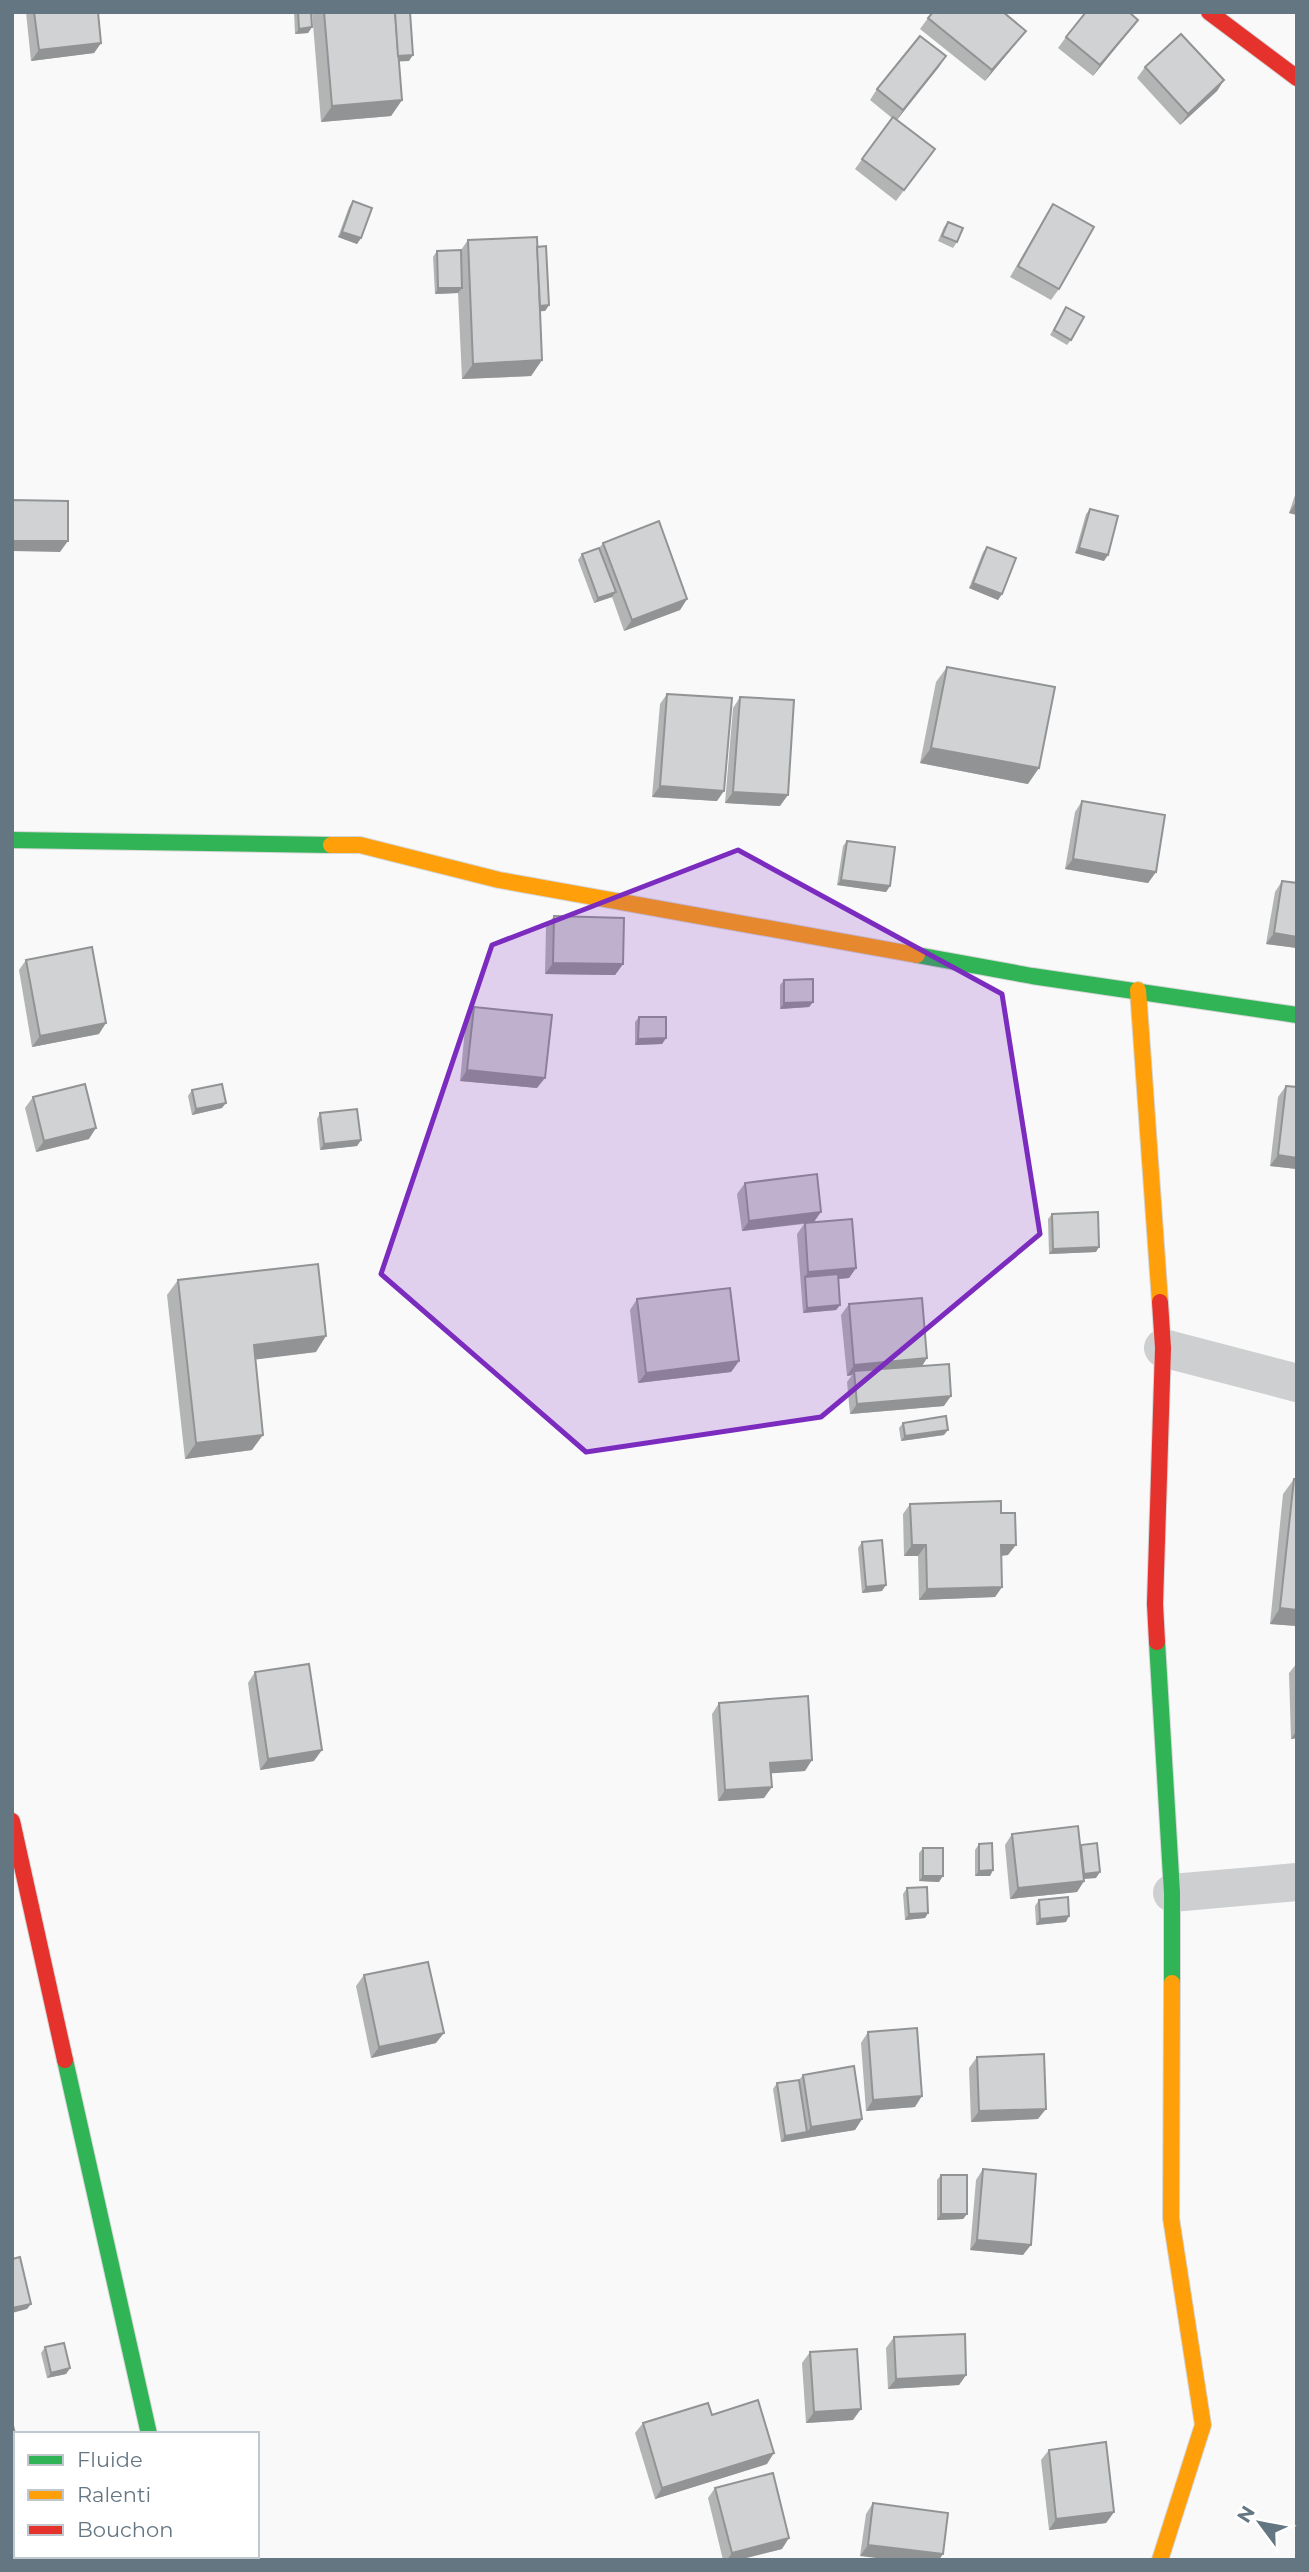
<svg xmlns="http://www.w3.org/2000/svg" width="1309" height="2572" viewBox="0 0 1309 2572" font-family="Montserrat,sans-serif">
<style>
.lines{fill:none;stroke-linecap:round;stroke-linejoin:round}
.fast-casing{stroke:#d5d6d7;stroke-width:18}
.slow-casing{stroke:#d5d6d7;stroke-width:18}
.jam-casing{stroke:#d5d6d7;stroke-width:18}
.street{stroke:#cecfd0;stroke-width:38}
.fast{stroke:#30b455;stroke-width:16}
.slow{stroke:#ff9f0a;stroke-width:16}
.jam{stroke:#e5322d;stroke-width:16}
.wall{fill:#b3b5b5}
.shaded-wall{fill:#929394}
.building{fill:#d0d2d3;stroke:#929394;stroke-width:2}
.marked{fill:#7b2cbf;fill-opacity:0.2;stroke:#7b2cbf;stroke-width:5;stroke-linejoin:round}
</style>
<rect width="100%" height="100%" fill="#f9f9f9"/>
<g class="lines">
<g class="fast-casing">
<g id="fast">
<polyline points="12,840 331,845"/>
<polyline points="917,955 1032,976 1297,1015"/>
<polyline points="1157,1642 1172,1893 1172,1983"/>
<polyline points="65,2060 149,2434"/>
</g>
</g>
<g class="slow-casing">
<g id="slow">
<polyline points="331,845 360,845 499,880 917,955"/>
<polyline points="1138,990 1160,1302"/>
<polyline points="1160,2560 1203,2425 1171,2218 1172,1983"/>
</g>
</g>
<g class="jam-casing">
<g id="jam">
<polyline points="1209,12 1297,78"/>
<polyline points="1157,1642 1155,1604 1163,1348 1160,1302"/>
<polyline points="12,1821 65,2060"/>
</g>
</g>
<g class="street">
<polyline points="1163,1348 1297,1383"/>
<polyline points="1172,1893 1297,1882"/>
<polyline points="175,2556 175,2560"/>
</g>
<use href="#fast" class="fast"/>
<use href="#slow" class="slow"/>
<use href="#jam" class="jam"/>
</g>
<g class="wall">
<polygon points="26,12 98,12 101,43 94,53 31,61"/>
<polygon points="294,12 311,12 312,27 308,33 295,34"/>
<polygon points="312,12 410,12 409,61 399,61 402,100 391,116 321,122"/>
<polygon points="928,18 1018,41 985,81 920,29"/>
<polygon points="1138,20 1130,30 1093,76 1058,48 1066,37"/>
<polygon points="946,56 897,120 935,149 896,201 855,169 892,118 870,100 877,89"/>
<polygon points="1145,67 1224,80 1217,91 1180,125 1137,78"/>
<polygon points="353,201 361,238 357,244 338,237 349,207"/>
<polygon points="1053,204 1059,289 1051,300 1010,277 1046,215"/>
<polygon points="948,222 957,242 953,248 938,241 944,227"/>
<polygon points="468,240 537,247 549,305 545,311 540,311 542,360 531,376 462,379 458,293 435,294 433,257 437,251 461,250"/>
<polygon points="1066,307 1071,340 1067,345 1050,335"/>
<polygon points="1297,489 1297,515 1289,513"/>
<polygon points="1090,509 1104,561 1075,553 1086,514"/>
<polygon points="603,543 687,599 680,610 624,631 612,597 594,603 578,560 582,554 599,548"/>
<polygon points="987,547 1002,594 998,600 969,588 983,552"/>
<polygon points="947,667 1028,784 920,763 936,682"/>
<polygon points="667,694 717,801 652,797 660,704"/>
<polygon points="740,697 780,806 725,803 733,708"/>
<polygon points="1082,801 1156,872 1148,883 1065,869 1075,812"/>
<polygon points="847,841 890,886 886,892 837,885 843,846"/>
<polygon points="1282,881 1297,883 1297,948 1266,944 1275,892"/>
<polygon points="554,916 623,964 615,975 545,974 546,927"/>
<polygon points="26,960 99,1034 32,1047 19,970"/>
<polygon points="784,980 813,1002 809,1007 780,1009 780,985"/>
<polygon points="474,1007 537,1088 460,1081 466,1018"/>
<polygon points="639,1017 666,1038 662,1044 635,1045 635,1022"/>
<polygon points="1286,1086 1297,1169 1270,1166 1278,1097"/>
<polygon points="192,1090 222,1108 192,1115 188,1096"/>
<polygon points="33,1097 89,1139 36,1152 25,1108"/>
<polygon points="320,1113 361,1140 357,1146 320,1150 317,1119"/>
<polygon points="745,1183 814,1222 856,1268 849,1278 838,1279 840,1305 836,1310 803,1313 797,1234 804,1224 742,1231 737,1194"/>
<polygon points="1052,1214 1096,1252 1049,1254 1048,1219"/>
<polygon points="178,1280 316,1352 255,1359 252,1450 185,1459 167,1295"/>
<polygon points="637,1299 739,1361 731,1372 638,1383 630,1310"/>
<polygon points="849,1304 927,1358 922,1366 944,1406 850,1414 847,1382 852,1375 847,1376 841,1315"/>
<polygon points="903,1423 944,1435 901,1441 899,1428"/>
<polygon points="1294,1479 1297,1626 1270,1624 1283,1494"/>
<polygon points="910,1504 1001,1513 1008,1555 1002,1556 1002,1587 995,1597 919,1600 918,1556 904,1556 903,1514"/>
<polygon points="862,1542 882,1591 862,1593 858,1548"/>
<polygon points="1297,1663 1297,1738 1291,1739 1289,1673"/>
<polygon points="255,1672 314,1761 260,1770 248,1683"/>
<polygon points="719,1703 805,1771 771,1773 764,1798 718,1801 712,1714"/>
<polygon points="1012,1834 1080,1845 1096,1878 1084,1879 1084,1881 1077,1892 1010,1899 1005,1845"/>
<polygon points="979,1844 993,1870 990,1876 975,1876 975,1850"/>
<polygon points="923,1848 939,1882 919,1881 919,1853"/>
<polygon points="907,1888 928,1913 925,1918 905,1920 903,1894"/>
<polygon points="1039,1900 1066,1922 1036,1925 1035,1906"/>
<polygon points="364,1975 436,2043 371,2058 356,1986"/>
<polygon points="868,2032 915,2107 866,2111 861,2043"/>
<polygon points="977,2057 1038,2119 971,2122 969,2068"/>
<polygon points="803,2075 862,2119 855,2130 781,2142 773,2089 777,2083 799,2080"/>
<polygon points="983,2169 1023,2255 970,2250 976,2180"/>
<polygon points="941,2175 967,2214 963,2219 937,2220 937,2180"/>
<polygon points="894,2337 966,2375 959,2385 888,2389 886,2348"/>
<polygon points="45,2347 70,2368 66,2374 47,2378 41,2353"/>
<polygon points="810,2352 853,2420 806,2423 802,2363"/>
<polygon points="712,2415 767,2464 655,2499 635,2433 643,2423"/>
<polygon points="1049,2450 1114,2512 1106,2523 1049,2530 1041,2460"/>
<polygon points="715,2488 782,2549 738,2560 723,2560 708,2498"/>
<polygon points="873,2503 948,2513 860,2556 866,2514"/>
</g>
<g class="shaded-wall">
<polygon points="1138,20 1130,30 1093,76 1100,65"/>
<polygon points="312,27 308,33 295,34 299,29"/>
<polygon points="1026,31 1018,41 985,81 992,70"/>
<polygon points="101,43 94,53 31,61 39,50"/>
<polygon points="413,55 409,61 387,62 391,57"/>
<polygon points="946,56 939,67 896,121 903,110"/>
<polygon points="1224,80 1217,91 1180,125 1188,114"/>
<polygon points="402,100 391,116 321,122 332,106"/>
<polygon points="342,232 361,238 357,244 338,237"/>
<polygon points="438,288 462,288 458,293 435,294"/>
<polygon points="549,305 545,311 529,312 533,306"/>
<polygon points="542,360 531,376 462,379 473,364"/>
<polygon points="1296,502 1297,502 1297,515 1289,513"/>
<polygon points="12,541 68,541 60,552 12,551"/>
<polygon points="1079,548 1108,555 1104,561 1075,553"/>
<polygon points="973,583 1002,594 998,600 969,588"/>
<polygon points="616,592 612,597 594,603 598,598"/>
<polygon points="687,599 680,610 624,631 632,620"/>
<polygon points="931,748 1039,768 1028,784 920,763"/>
<polygon points="660,786 724,791 717,801 652,797"/>
<polygon points="733,792 788,795 780,806 725,803"/>
<polygon points="1073,859 1156,872 1148,883 1065,869"/>
<polygon points="841,880 890,886 886,892 837,885"/>
<polygon points="1274,933 1297,937 1297,948 1266,944"/>
<polygon points="553,963 623,964 615,975 545,974"/>
<polygon points="813,1002 809,1007 780,1009 784,1003"/>
<polygon points="106,1023 99,1034 32,1047 40,1036"/>
<polygon points="666,1038 662,1044 635,1045 638,1039"/>
<polygon points="467,1070 545,1078 537,1088 460,1081"/>
<polygon points="226,1103 222,1108 192,1115 196,1109"/>
<polygon points="96,1128 89,1139 36,1152 44,1141"/>
<polygon points="361,1140 357,1146 320,1150 324,1144"/>
<polygon points="1278,1155 1297,1158 1297,1169 1270,1166"/>
<polygon points="821,1212 814,1222 742,1231 749,1221"/>
<polygon points="1099,1247 1096,1252 1049,1254 1053,1249"/>
<polygon points="856,1268 849,1278 805,1282 805,1277 808,1272"/>
<polygon points="840,1305 836,1310 803,1313 807,1308"/>
<polygon points="326,1336 316,1352 243,1361 254,1345"/>
<polygon points="927,1358 920,1369 854,1371 852,1375 847,1376 854,1365"/>
<polygon points="739,1361 731,1372 638,1383 646,1373"/>
<polygon points="951,1396 944,1406 850,1414 857,1404"/>
<polygon points="948,1430 944,1435 901,1441 905,1436"/>
<polygon points="263,1435 252,1450 185,1459 196,1443"/>
<polygon points="912,1545 926,1545 918,1556 904,1556"/>
<polygon points="1001,1545 1016,1545 1008,1555 994,1556"/>
<polygon points="886,1585 882,1591 862,1593 866,1587"/>
<polygon points="1002,1587 995,1597 919,1600 927,1589"/>
<polygon points="1280,1608 1297,1610 1297,1626 1270,1624"/>
<polygon points="1297,1730 1297,1738 1291,1739"/>
<polygon points="322,1750 314,1761 260,1770 268,1759"/>
<polygon points="812,1760 805,1771 762,1774 770,1763"/>
<polygon points="772,1787 764,1798 718,1801 725,1790"/>
<polygon points="993,1870 990,1876 975,1876 979,1871"/>
<polygon points="1100,1872 1096,1878 1080,1879 1084,1874"/>
<polygon points="923,1876 943,1876 939,1882 919,1881"/>
<polygon points="1084,1881 1077,1892 1010,1899 1018,1888"/>
<polygon points="928,1913 925,1918 905,1920 909,1914"/>
<polygon points="1069,1916 1066,1922 1036,1925 1040,1919"/>
<polygon points="444,2033 436,2043 371,2058 379,2047"/>
<polygon points="922,2096 915,2107 866,2111 873,2100"/>
<polygon points="1046,2109 1038,2119 971,2122 979,2111"/>
<polygon points="862,2119 855,2130 781,2142 785,2136 807,2132 811,2127"/>
<polygon points="941,2214 967,2214 963,2219 937,2220"/>
<polygon points="977,2240 1031,2245 1023,2255 970,2250"/>
<polygon points="31,2304 27,2309 12,2313 12,2308"/>
<polygon points="70,2368 66,2374 47,2378 51,2373"/>
<polygon points="966,2375 959,2385 888,2389 896,2379"/>
<polygon points="861,2409 853,2420 806,2423 814,2412"/>
<polygon points="774,2453 767,2464 655,2499 662,2488"/>
<polygon points="16,2471 16,2480 12,2481 12,2472"/>
<polygon points="1114,2512 1106,2523 1049,2530 1056,2519"/>
<polygon points="789,2538 782,2549 738,2560 727,2560 732,2553"/>
<polygon points="868,2545 943,2554 939,2560 892,2560 860,2556"/>
</g>
<g class="building">
<polygon points="34,12 98,12 101,43 39,50"/>
<polygon points="298,12 311,12 312,27 299,29"/>
<polygon points="324,12 395,12 402,100 332,106"/>
<polygon points="395,12 410,12 413,55 398,56"/>
<polygon points="933,12 1003,12 1026,31 992,70 928,18"/>
<polygon points="1086,12 1129,12 1138,20 1100,65 1066,37"/>
<polygon points="1181,34 1224,80 1188,114 1145,67"/>
<polygon points="920,36 946,56 903,110 877,89"/>
<polygon points="893,117 935,149 904,190 862,159"/>
<polygon points="353,201 372,208 361,238 342,232"/>
<polygon points="1053,204 1094,227 1059,289 1018,266"/>
<polygon points="948,222 963,228 957,242 942,236"/>
<polygon points="537,237 542,360 473,364 468,240"/>
<polygon points="546,246 549,305 540,306 537,247"/>
<polygon points="461,250 462,288 438,288 437,251"/>
<polygon points="1066,307 1084,317 1071,340 1054,330"/>
<polygon points="12,500 68,501 68,541 12,541"/>
<polygon points="1090,509 1118,516 1108,555 1079,548"/>
<polygon points="659,521 687,599 632,620 603,543"/>
<polygon points="987,547 1016,558 1002,594 973,583"/>
<polygon points="599,548 616,592 598,598 582,554"/>
<polygon points="947,667 1055,687 1039,768 931,748"/>
<polygon points="667,694 732,698 724,791 660,786"/>
<polygon points="740,697 794,700 788,795 733,792"/>
<polygon points="1082,801 1165,815 1156,872 1073,859"/>
<polygon points="847,841 895,847 890,886 841,880"/>
<polygon points="1282,881 1297,883 1297,937 1274,933"/>
<polygon points="554,916 624,918 623,964 553,963"/>
<polygon points="92,947 106,1023 40,1036 26,960"/>
<polygon points="813,979 813,1002 784,1003 784,980"/>
<polygon points="474,1007 552,1015 545,1078 467,1070"/>
<polygon points="639,1017 666,1017 666,1038 638,1039"/>
<polygon points="85,1084 96,1128 44,1141 33,1097"/>
<polygon points="222,1084 226,1103 196,1109 192,1090"/>
<polygon points="1286,1086 1297,1087 1297,1158 1278,1155"/>
<polygon points="357,1109 361,1140 324,1144 320,1113"/>
<polygon points="817,1174 821,1212 749,1221 745,1183"/>
<polygon points="1098,1212 1099,1247 1053,1249 1052,1214"/>
<polygon points="852,1219 856,1268 808,1272 805,1223"/>
<polygon points="318,1264 326,1336 254,1345 263,1435 196,1443 178,1280"/>
<polygon points="838,1274 840,1305 807,1308 805,1277"/>
<polygon points="730,1288 739,1361 646,1373 637,1299"/>
<polygon points="922,1298 927,1358 854,1365 849,1304"/>
<polygon points="949,1364 951,1396 857,1404 854,1371"/>
<polygon points="946,1416 948,1430 905,1436 903,1423"/>
<polygon points="1294,1479 1297,1479 1297,1610 1280,1608"/>
<polygon points="1001,1501 1001,1513 1015,1513 1016,1545 1001,1545 1002,1587 927,1589 926,1545 912,1545 910,1504"/>
<polygon points="882,1540 886,1585 866,1587 862,1542"/>
<polygon points="309,1664 322,1750 268,1759 255,1672"/>
<polygon points="808,1696 812,1760 770,1763 772,1787 725,1790 719,1703"/>
<polygon points="1078,1826 1084,1881 1018,1888 1012,1834"/>
<polygon points="992,1843 993,1870 979,1871 979,1844"/>
<polygon points="1097,1843 1100,1872 1084,1874 1081,1845"/>
<rect x="923" y="1848" width="20" height="28"/>
<polygon points="927,1887 928,1913 909,1914 907,1888"/>
<polygon points="1068,1897 1069,1916 1040,1919 1039,1900"/>
<polygon points="428,1962 444,2033 379,2047 364,1975"/>
<polygon points="917,2028 922,2096 873,2100 868,2032"/>
<polygon points="1044,2054 1046,2109 979,2111 977,2057"/>
<polygon points="854,2066 862,2119 811,2127 803,2075"/>
<polygon points="799,2080 807,2132 785,2136 777,2083"/>
<polygon points="983,2169 1036,2174 1031,2245 977,2240"/>
<rect x="941" y="2175" width="26" height="39"/>
<polygon points="20,2257 31,2304 12,2308 12,2259"/>
<polygon points="965,2334 966,2375 896,2379 894,2337"/>
<polygon points="64,2343 70,2368 51,2373 45,2347"/>
<polygon points="857,2349 861,2409 814,2412 810,2352"/>
<polygon points="758,2400 774,2453 662,2488 643,2423 708,2403 712,2415"/>
<polygon points="12,2422 16,2437 16,2471 12,2472"/>
<polygon points="1106,2442 1114,2512 1056,2519 1049,2450"/>
<polygon points="773,2473 789,2538 732,2553 715,2488"/>
<polygon points="873,2503 948,2513 943,2554 868,2545"/>
</g>
<path class="marked" d="M738,850L1002,994L1040,1234L821,1417L586,1452L381,1274L492,945Z"/>
<rect width="1309" height="2572" fill="none" stroke="#657683" stroke-width="28"/>
<rect x="14" y="2432" width="245" height="126" fill="#ffffff" stroke="#c1c8cd" stroke-width="2"/>
<rect x="28" y="2455" width="35" height="10" fill="#30b455" stroke="#c1c8cd" stroke-width="2"/>
<text x="77" y="2467" font-size="21" fill="#657683">Fluide</text>
<rect x="28" y="2490" width="35" height="10" fill="#ff9f0a" stroke="#c1c8cd" stroke-width="2"/>
<text x="77" y="2502" font-size="21" fill="#657683">Ralenti</text>
<rect x="28" y="2525" width="35" height="10" fill="#e5322d" stroke="#c1c8cd" stroke-width="2"/>
<text x="77" y="2537" font-size="21" fill="#657683">Bouchon</text>
<g transform="translate(1260 2523) rotate(302)" stroke="#ffffff" stroke-width="5" paint-order="stroke">
<path d="M0-5L12 26L0 18L-12 26Z" fill="#657683"/>
<text y="-10" font-size="19" font-weight="bold" text-anchor="middle" fill="#657683">N</text>
</g>
</svg>
